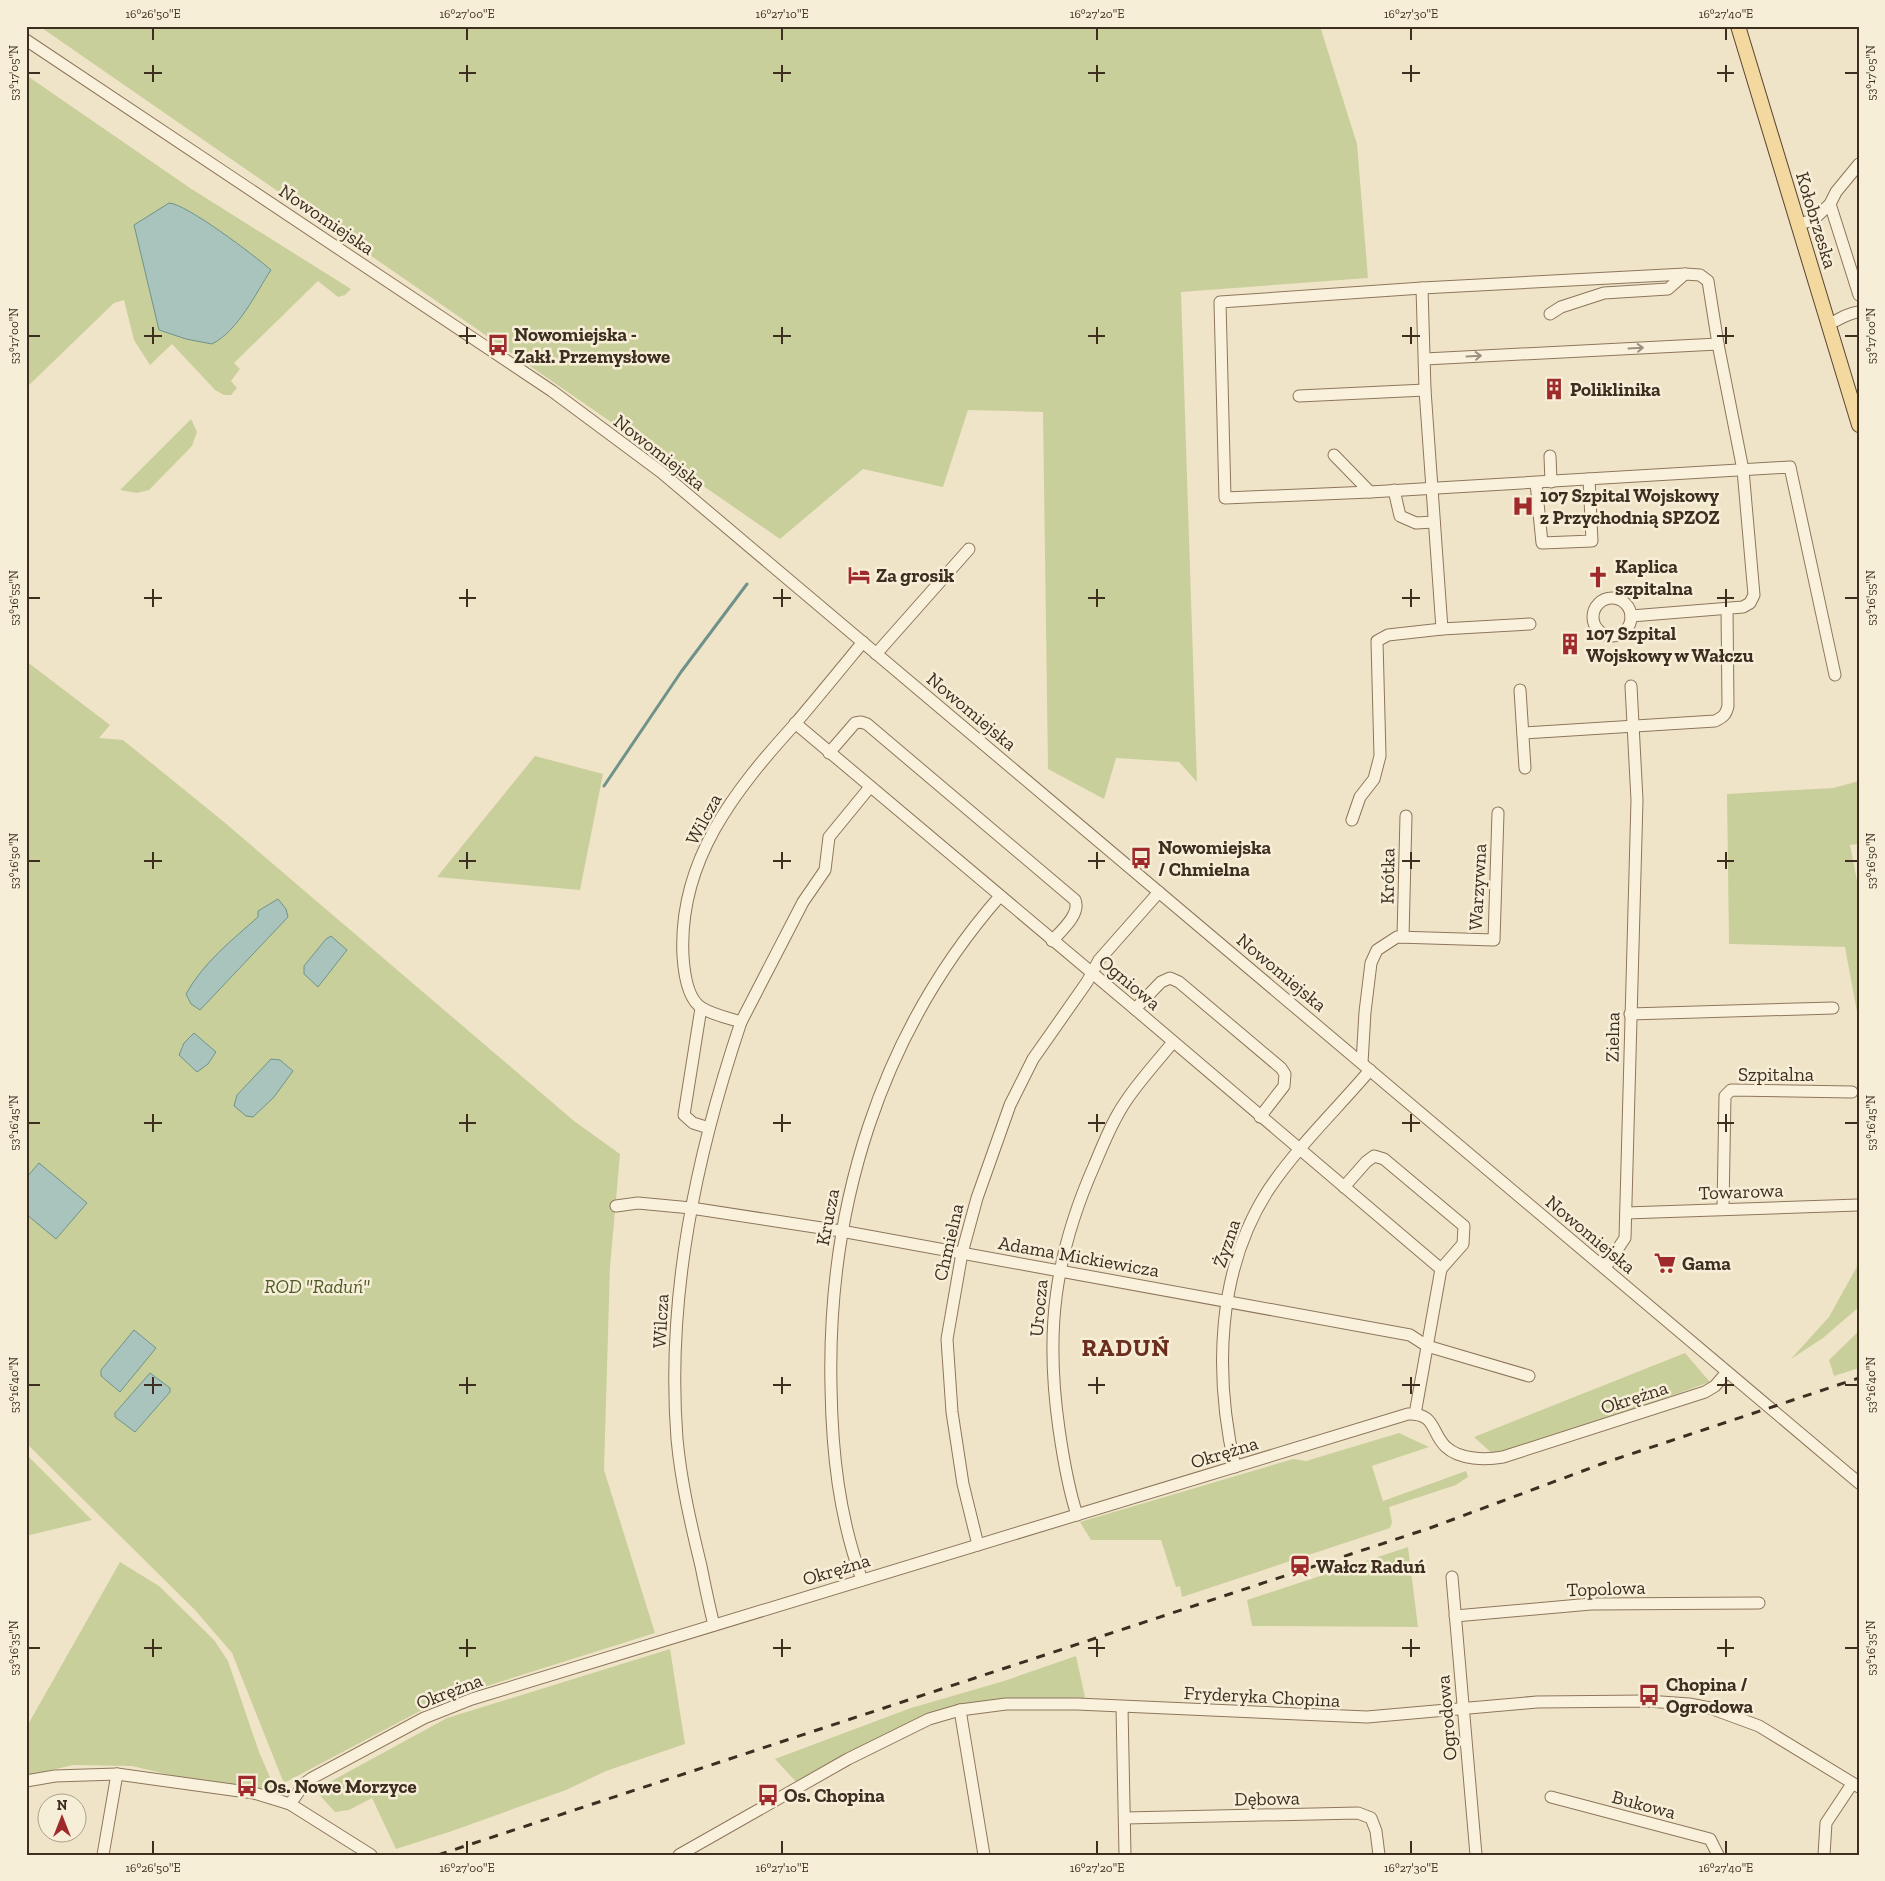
<svg xmlns="http://www.w3.org/2000/svg" width="1885" height="1881" viewBox="0 0 1885 1881" font-family="'Zilla Slab',serif">
<style>
.green{fill:#c9cf9b}
.water{fill:#a9c4bc;stroke:#6f938a}
.lines{fill:none;stroke-linecap:round;stroke-linejoin:round}
.stream{stroke:#6f938a;stroke-width:3}
.minor-casing{stroke:#8d765c;stroke-width:13}
.major-casing{stroke:#5b4430;stroke-width:16}
.minor{stroke:#faf1dc;stroke-width:11}
.major{stroke:#f3d9a0;stroke-width:14}
.rail{stroke:#3d2e20;stroke-width:3;stroke-dasharray:9 9;stroke-linecap:butt}
.oneway{stroke:#9c907e}
.ticks{fill:none;stroke:#3d2e20;stroke-width:2}
.labels{text-anchor:middle;stroke-width:5;stroke-linejoin:round;paint-order:stroke}
.street-label{font-size:19px;fill:#3d2e20;stroke:#f7eed8}
.poi-label{font-size:19px;font-weight:bold;fill:#3d2e20;stroke:#f7eed8;text-anchor:start}
.park-label{font-size:19px;font-style:italic;fill:#4d5a26;stroke:#f7eed8}
.district-label{font-size:24px;font-weight:bold;letter-spacing:1px;fill:#6b2e1e;stroke:#f7eed8}
.neatline{fill:none;stroke:#3d2e20;stroke-width:2}
.ticks-label{font-size:12px;text-anchor:middle;fill:#3d2e20}
</style>
<rect width="100%" height="100%" fill="#f0e4c8"/>
<g class="green">
<polygon points="39,26 1320,26 1357,144 1368,278 1181,292 1197,782 1179,762 1116,758 1104,799 1048,769 1043,412 968,410 943,487 863,469 780,539"/>
<polygon points="26,75 190,188 351,289 345,295 338,297 318,281 234,363 240,369 231,381 237,388 231,395 224,395 215,390 172,344 150,365 134,340 124,300 114,303 26,388"/>
<polygon points="191,419 197,432 192,446 149,490 137,493 120,490"/>
<polygon points="26,661 110,725 99,738 123,740 224,822 574,1121 620,1154 610,1267 604,1470 655,1633 439,1701 286,1782 283,1781 232,1653 195,1610 26,1443"/>
<polygon points="535,756 603,774 580,890 437,877"/>
<polygon points="1859,781 1859,844 1850,845 1859,891 1859,1023 1845,947 1729,944 1727,794 1833,788"/>
<polygon points="1859,1263 1859,1307 1823,1338 1791,1359 1829,1317"/>
<polygon points="1859,1331 1859,1368 1834,1376 1829,1360"/>
<polygon points="1685,1353 1710,1382 1536,1444 1496,1457 1474,1437"/>
<polygon points="1399,1433 1429,1447 1372,1466 1383,1501 1466,1471 1468,1477 1456,1485 1389,1507 1392,1522 1390,1528 1182,1597 1180,1586 1176,1587 1161,1540 1091,1540 1080,1522 1293,1459 1306,1461"/>
<polygon points="26,1454 92,1520 26,1536"/>
<polygon points="1408,1547 1418,1627 1252,1626 1247,1600"/>
<polygon points="120,1562 159,1586 214,1640 228,1661 259,1752 276,1791 204,1783 132,1766 73,1765 26,1776 26,1728"/>
<polygon points="670,1649 685,1744 606,1771 566,1790 452,1831 396,1849 372,1798 349,1810 335,1812 315,1790 447,1718"/>
<polygon points="1076,1656 1085,1697 1077,1704 960,1710 800,1786 775,1759 911,1708 1004,1681"/>
</g>
<g class="water">
<path d="M169,203C187,204 255,256 271,270C255,294 239,330 212,344L186,339L159,330L134,225Z"/>
<path d="M278,899L286,909L288,917L200,1010L191,1004L186,994C203,963 232,940 258,917V911Z"/>
<polygon points="331,936 347,950 318,987 304,974 304,966 326,939"/>
<polygon points="194,1033 216,1052 208,1064 197,1072 179,1055 184,1043"/>
<polygon points="271,1059 280,1060 293,1071 274,1097 253,1117 246,1116 234,1106 237,1095"/>
<polygon points="39,1163 87,1203 56,1239 26,1214 26,1178"/>
<polygon points="134,1330 156,1348 120,1392 101,1376 101,1370"/>
<polygon points="150,1373 170,1388 170,1392 135,1432 115,1417 115,1413"/>
</g>
<g class="lines">
<polyline class="stream" points="604,786 681,672 747,584"/>
<g class="minor-casing">
<g id="minor">
<polyline points="26,40 552,391 661,472 1859,1483"/>
<polyline points="1859,164 1836,192 1830,204 1859,295"/>
<polyline points="1799,224 1813,220 1830,204"/>
<polyline points="1550,314 1561,307 1604,293 1668,289 1685,274"/>
<path d="M1828,324C1840,320 1846,313 1859,312"/>
<polyline points="1425,359 1718,344"/>
<polyline points="1299,396 1425,390"/>
<polyline points="1334,455 1370,492 1790,467 1835,675"/>
<polyline points="1550,456 1551,482"/>
<polyline points="1536,483 1542,543 1592,541 1589,479"/>
<polyline points="1394,490 1400,516 1416,523 1434,522"/>
<polyline points="1370,492 1225,498 1220,302 1422,288"/>
<circle cx="1612" cy="617" r="19"/>
<polyline points="1442,629 1530,624"/>
<path d="M863,642C840,670 818,697 795,724C735,790 678,861 683,956C684,972 687,999 702,1008C713,1015 729,1018 741,1022L803,902L825,870L829,837L870,787"/>
<polyline points="876,654 969,549"/>
<polyline points="1520,690 1525,768"/>
<polyline points="795,723 1135,1009 1441,1269"/>
<path d="M1523,733L1715,721C1723,717 1726,715 1728,706L1727,609"/>
<path d="M829,753L855,723L861,722L867,724L1075,900C1081,914 1061,931 1052,941"/>
<polyline points="1352,820 1360,797 1374,779 1380,756 1377,641 1388,635 1442,629 1425,390 1422,288 1685,274 1700,275 1708,281 1718,344 1743,470 1754,595 1750,603 1743,607 1631,616"/>
<polyline points="1403,937 1406,816"/>
<polyline points="701,1008 684,1115 693,1123 709,1128"/>
<polyline points="1135,1009 1161,982 1170,978 1179,982 1281,1068 1285,1074 1284,1086 1260,1117"/>
<polyline points="1630,1014 1833,1008"/>
<polyline points="1362,1063 1365,1012 1371,963 1377,950 1397,937 1494,940 1498,813"/>
<polyline points="1344,1187 1366,1162 1374,1156 1384,1159 1464,1226 1463,1244 1441,1269"/>
<polyline points="616,1206 638,1203 691,1208 841,1231 1410,1335 1427,1346 1529,1376"/>
<polyline points="1723,1208 1725,1096 1731,1090 1852,1092"/>
<polyline points="1626,1213 1858,1205"/>
<polyline points="1605,1268 1625,1238 1637,800 1631,686"/>
<polyline points="1415,1414 1441,1269"/>
<path d="M1235,1467C1214,1375 1216,1270 1269,1189C1298,1146 1337,1109 1370,1070"/>
<path d="M1077,1515C1068,1487 1063,1457 1059,1429C1045,1332 1054,1257 1094,1166C1103,1145 1112,1121 1126,1101C1140,1080 1157,1062 1173,1042"/>
<polyline points="978,1545 963,1484 952,1412 947,1339 962,1253 977,1198 1010,1105 1033,1059 1087,982 1099,960 1159,892"/>
<polyline points="1452,1577 1476,1855"/>
<path d="M862,1580C839,1516 832,1453 831,1387C827,1207 880,1033 1000,896"/>
<polyline points="1455,1616 1591,1604 1759,1603"/>
<path d="M714,1625C709,1606 705,1586 701,1566C691,1525 681,1482 677,1439C666,1297 696,1156 741,1022"/>
<polyline points="1122,1707 1125,1855"/>
<polyline points="960,1710 984,1855"/>
<polyline points="26,1781 55,1776 117,1774 254,1793 290,1804 371,1855"/>
<polyline points="1551,1797 1710,1839 1718,1855"/>
<path d="M290,1804L305,1783L312,1778L424,1718L472,1699L1408,1414C1436,1413 1431,1433 1446,1447C1460,1460 1486,1460 1503,1457L1705,1392L1715,1386L1727,1372"/>
<polyline points="1125,1818 1358,1813 1371,1818 1376,1831 1379,1855"/>
<polyline points="103,1855 117,1774"/>
<polyline points="679,1855 848,1759 929,1719 960,1710 1006,1704 1077,1704 1367,1717 1537,1702 1647,1701 1689,1704 1710,1708 1759,1726 1859,1787"/>
<polyline points="1824,1855 1826,1823 1852,1784"/>
</g>
</g>
<g class="major-casing">
<polyline id="major" points="1738,26 1859,425"/>
</g>
<use href="#minor" class="minor"/>
<use href="#major" class="major"/>
<polyline class="rail" points="438,1855 1430,1528 1604,1463 1859,1378"/>
</g>
<defs><path id="oneway-shaft" d="M-6 0H5M1.5-3L5.5 0L1.5 3" fill="none" stroke-width="1.6" stroke-linecap="round" stroke-linejoin="round" transform="scale(1.25)"/></defs>
<g class="oneway">
<use href="#oneway-shaft" transform="translate(1636 348) rotate(-3)"/>
<use href="#oneway-shaft" transform="translate(1474 356) rotate(-3)"/>
</g>
<path class="ticks" d="M153,28V40M467,28V40M782,28V40M1097,28V40M1411,28V40M1726,28V40M153,65V82M467,65V82M782,65V82M1097,65V82M1411,65V82M1726,65V82M28,73H40M144,73H162M459,73H476M773,73H791M1088,73H1105M1402,73H1420M1717,73H1734M1845,73H1858M153,327V344M467,327V344M782,327V344M1097,327V344M1411,327V344M1726,327V344M28,336H40M144,336H162M459,336H476M773,336H791M1088,336H1105M1402,336H1420M1717,336H1734M1845,336H1858M153,589V607M467,589V607M782,589V607M1097,589V607M1411,589V607M1726,589V607M28,598H40M144,598H162M459,598H476M773,598H791M1088,598H1105M1402,598H1420M1717,598H1734M1845,598H1858M153,852V869M467,852V869M782,852V869M1097,852V869M1411,852V869M1726,852V869M28,861H40M144,861H162M459,861H476M773,861H791M1088,861H1105M1402,861H1420M1717,861H1734M1845,861H1858M153,1114V1132M467,1114V1132M782,1114V1132M1097,1114V1132M1411,1114V1132M1726,1114V1132M28,1123H40M144,1123H162M459,1123H476M773,1123H791M1088,1123H1105M1402,1123H1420M1717,1123H1734M1845,1123H1858M153,1377V1394M467,1377V1394M782,1377V1394M1097,1377V1394M1411,1377V1394M1726,1377V1394M28,1385H40M144,1385H162M459,1385H476M773,1385H791M1088,1385H1105M1402,1385H1420M1717,1385H1734M1845,1385H1858M153,1639V1657M467,1639V1657M782,1639V1657M1097,1639V1657M1411,1639V1657M1726,1639V1657M28,1648H40M144,1648H162M459,1648H476M773,1648H791M1088,1648H1105M1402,1648H1420M1717,1648H1734M1845,1648H1858M153,1841V1854M467,1841V1854M782,1841V1854M1097,1841V1854M1411,1841V1854M1726,1841V1854"/>
<defs>
<g id="bus-bare" transform="scale(1.725)"><path d="M-5-6H5V4H4V6H2V4H-2V6H-4V4H-5ZM-3.5-4V0h7V-4ZM-3.5 1.2v1.5H-2V1.2ZM2 1.2v1.5H3.5V1.2Z" fill="#9e2a2b" stroke="#f7eed8" stroke-width="2.5" paint-order="stroke"/></g>
<g id="building-bare" transform="scale(1.725)"><path d="M-4-6H4V6H1V3H-1V6H-4ZM-2.5-4.3h1.7v1.8h-1.7ZM.8-4.3h1.7v1.8H.8ZM-2.5-1h1.7V.8h-1.7ZM.8-1h1.7V.8H.8Z" fill="#9e2a2b" stroke="#f7eed8" stroke-width="2.5" paint-order="stroke"/></g>
<g id="hospital-bare" transform="scale(1.725)"><path d="M-5-5h3v3.5h4V-5h3V5h-3V1.5h-4V5h-3Z" fill="#9e2a2b" stroke="#f7eed8" stroke-width="2.5" paint-order="stroke"/></g>
<g id="hotel-bare" transform="scale(1.725)"><path d="M-6-4.5h1.5V1H6V5H4.5V3h-9V5H-6ZM-4 0a1.8 1.8 0 1 1 3.6 0ZM.5 0V-2.5h3Q6-2.5 6 0Z" fill="#9e2a2b" stroke="#f7eed8" stroke-width="2.5" paint-order="stroke"/></g>
<g id="church-bare" transform="scale(1.725)"><path d="M-1.2-6h2.4v3.5h3.3v2.4h-3.3V6h-2.4V-.1h-3.3v-2.4h3.3Z" fill="#9e2a2b" stroke="#f7eed8" stroke-width="2.5" paint-order="stroke"/></g>
<g id="supermarket-bare" transform="scale(1.725)"><path d="M-6-5.5h2.5l.6 2H6L4.5 2H-2.5L-4.4-4H-6ZM-1.5 3.2a1.3 1.3 0 1 0 .1 0ZM3 3.2a1.3 1.3 0 1 0 .1 0Z" fill="#9e2a2b" stroke="#f7eed8" stroke-width="2.5" paint-order="stroke"/></g>
<g id="station-bare" transform="scale(1.725)"><path d="M-3-6H3Q5-6 5-4V2Q5 4 3 4L4.5 6H3L1.5 4h-3L-3 6H-4.5L-3 4Q-5 4-5 2V-4Q-5-6-3-6ZM-3.5-4v3h7v-3ZM-3.5 1v1.5H-2V1ZM2 1v1.5H3.5V1Z" fill="#9e2a2b" stroke="#f7eed8" stroke-width="2.5" paint-order="stroke"/></g>
</defs>
<g fill-rule="evenodd">
<use href="#bus-bare" x="498" y="345"/>
<use href="#building-bare" x="1554" y="389"/>
<use href="#hospital-bare" x="1523" y="506"/>
<use href="#hotel-bare" x="859" y="575"/>
<use href="#church-bare" x="1598" y="577"/>
<use href="#building-bare" x="1570" y="644"/>
<use href="#bus-bare" x="1141" y="858"/>
<use href="#supermarket-bare" x="1665" y="1263"/>
<use href="#station-bare" x="1300" y="1566"/>
<use href="#bus-bare" x="1649" y="1695"/>
<use href="#bus-bare" x="247" y="1786"/>
<use href="#bus-bare" x="768" y="1795"/>
</g>
<g class="labels">
<g class="street-label">
<text transform="translate(327 219) rotate(34)" y="7">Nowomiejska</text>
<text transform="translate(1817 220) rotate(73)" y="7">Kołobrzeska</text>
<text transform="translate(660 452) rotate(38)" y="7">Nowomiejska</text>
<text transform="translate(972 711) rotate(40)" y="7">Nowomiejska</text>
<text transform="translate(703 819) rotate(-62)" y="7">Wilcza</text>
<text transform="translate(1387 876) rotate(-89)" y="7">Krótka</text>
<text transform="translate(1477 887) rotate(-87)" y="7">Warzywna</text>
<text transform="translate(1282 972) rotate(40)" y="7">Nowomiejska</text>
<text transform="translate(1130 982) rotate(40)" y="7">Ogniowa</text>
<text transform="translate(1612 1037) rotate(-89)" y="7">Zielna</text>
<text x="1776" y="1081">Szpitalna</text>
<text transform="translate(1741 1191) rotate(-2)" y="7">Towarowa</text>
<text transform="translate(827 1217) rotate(-79)" y="7">Krucza</text>
<text transform="translate(1591 1234) rotate(40)" y="7">Nowomiejska</text>
<text transform="translate(948 1242) rotate(-77)" y="7">Chmielna</text>
<text transform="translate(1226 1243) rotate(-71)" y="7">Żyzna</text>
<text transform="translate(1079 1256) rotate(10)" y="7">Adama Mickiewicza</text>
<text transform="translate(1038 1308) rotate(-85)" y="7">Urocza</text>
<text transform="translate(660 1321) rotate(-87)" y="7">Wilcza</text>
<text transform="translate(1634 1397) rotate(-18)" y="7">Okrężna</text>
<text transform="translate(1224 1452) rotate(-17)" y="7">Okrężna</text>
<text transform="translate(836 1569) rotate(-17)" y="7">Okrężna</text>
<text transform="translate(1606 1588) rotate(-2)" y="7">Topolowa</text>
<text transform="translate(449 1691) rotate(-21)" y="7">Okrężna</text>
<text transform="translate(1262 1696) rotate(3)" y="7">Fryderyka Chopina</text>
<text transform="translate(1446 1718) rotate(-95)" y="7">Ogrodowa</text>
<text transform="translate(1267 1798) rotate(-1)" y="7">Dębowa</text>
<text transform="translate(1644 1804) rotate(15)" y="7">Bukowa</text>
</g>
<g class="poi-label">
<text x="514" y="341">Nowomiejska -<tspan x="514" dy="22">Zakł. Przemysłowe</tspan></text>
<text x="1570" y="396">Poliklinika</text>
<text x="1540" y="502">107 Szpital Wojskowy<tspan x="1540" dy="22">z Przychodnią SPZOZ</tspan></text>
<text x="1615" y="573">Kaplica<tspan x="1615" dy="22">szpitalna</tspan></text>
<text x="876" y="582">Za grosik</text>
<text x="1586" y="640">107 Szpital<tspan x="1586" dy="22">Wojskowy w Wałczu</tspan></text>
<text x="1158" y="854">Nowomiejska<tspan x="1158" dy="22">/ Chmielna</tspan></text>
<text x="1682" y="1270">Gama</text>
<text x="1316" y="1573">Wałcz Raduń</text>
<text x="1666" y="1691">Chopina /<tspan x="1666" dy="22">Ogrodowa</tspan></text>
<text x="264" y="1793">Os. Nowe Morzyce</text>
<text x="784" y="1802">Os. Chopina</text>
</g>
<g class="park-label">
<text x="317" y="1293">ROD "Raduń"</text>
</g>
<g class="district-label">
<text x="1126" y="1356">RADUŃ</text>
</g>
</g>
<rect width="1885" height="1881" fill="none" stroke="#f7eed8" stroke-width="55"/>
<g transform="translate(62 1818)"><circle r="24" fill="#f7eed8" stroke="#ada18e"/>
<path d="M0-4L9 19L0 12L-9 19Z" fill="#9e2a2b"/>
<text y="-8" font-size="14" font-weight="bold" text-anchor="middle" fill="#3d2e20">N</text>
</g>
<rect x="28" y="28" width="1830" height="1826" class="neatline"/>
<g class="ticks-label">
<text x="153" y="18">16°26'50"E</text>
<text x="467" y="18">16°27'00"E</text>
<text x="782" y="18">16°27'10"E</text>
<text x="1097" y="18">16°27'20"E</text>
<text x="1411" y="18">16°27'30"E</text>
<text x="1726" y="18">16°27'40"E</text>
<text transform="translate(14 73) rotate(-90)" y="4">53°17'05"N</text>
<text transform="translate(1871 73) rotate(-90)" y="4">53°17'05"N</text>
<text transform="translate(14 336) rotate(-90)" y="4">53°17'00"N</text>
<text transform="translate(1871 336) rotate(-90)" y="4">53°17'00"N</text>
<text transform="translate(14 598) rotate(-90)" y="4">53°16'55"N</text>
<text transform="translate(1871 598) rotate(-90)" y="4">53°16'55"N</text>
<text transform="translate(14 861) rotate(-90)" y="4">53°16'50"N</text>
<text transform="translate(1871 861) rotate(-90)" y="4">53°16'50"N</text>
<text transform="translate(14 1123) rotate(-90)" y="4">53°16'45"N</text>
<text transform="translate(1871 1123) rotate(-90)" y="4">53°16'45"N</text>
<text transform="translate(14 1385) rotate(-90)" y="4">53°16'40"N</text>
<text transform="translate(1871 1385) rotate(-90)" y="4">53°16'40"N</text>
<text transform="translate(14 1648) rotate(-90)" y="4">53°16'35"N</text>
<text transform="translate(1871 1648) rotate(-90)" y="4">53°16'35"N</text>
<text x="153" y="1872">16°26'50"E</text>
<text x="467" y="1872">16°27'00"E</text>
<text x="782" y="1872">16°27'10"E</text>
<text x="1097" y="1872">16°27'20"E</text>
<text x="1411" y="1872">16°27'30"E</text>
<text x="1726" y="1872">16°27'40"E</text>
</g>
</svg>
